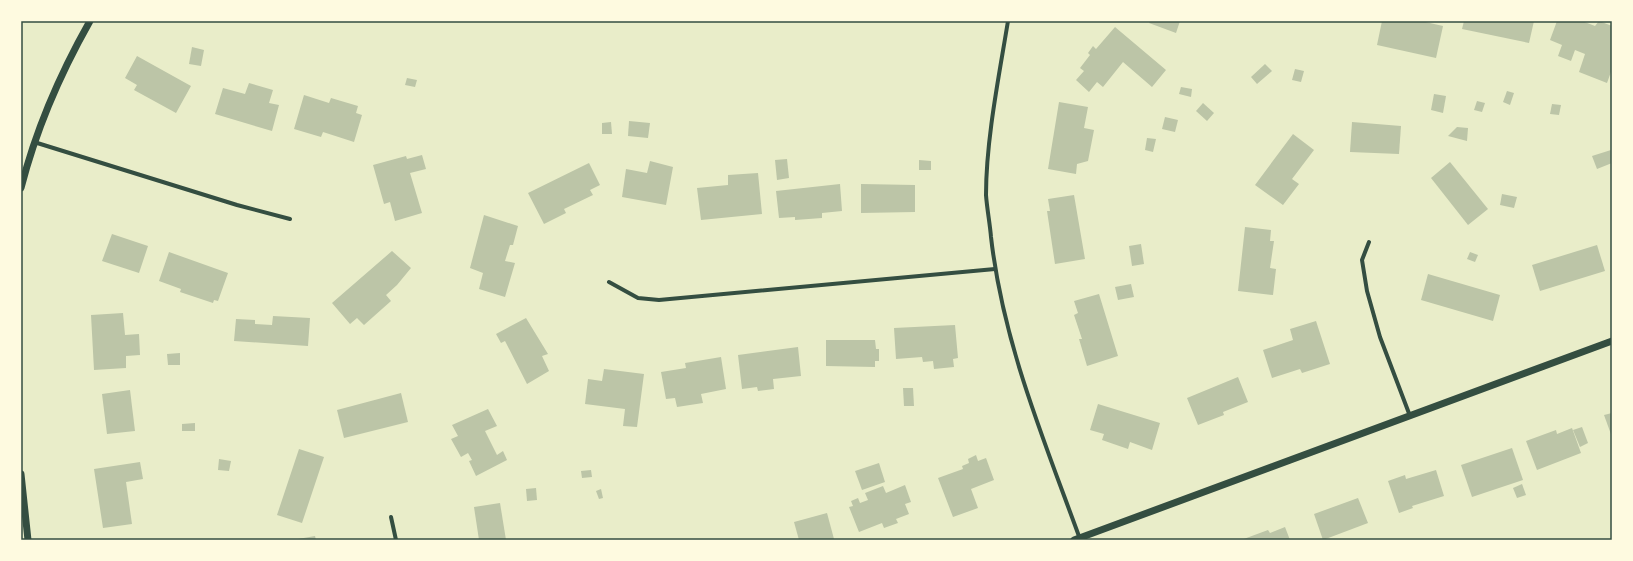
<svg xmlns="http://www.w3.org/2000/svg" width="1633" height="561" viewBox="0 0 1633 561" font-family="Commissioner,sans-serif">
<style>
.building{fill:#bcc5a7}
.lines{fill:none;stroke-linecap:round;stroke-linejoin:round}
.minor{stroke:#344e41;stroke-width:4}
.tertiary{stroke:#344e41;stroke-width:7}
.neatline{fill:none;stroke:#344e41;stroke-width:1.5}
</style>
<rect width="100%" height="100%" fill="#e9edc9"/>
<g class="building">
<polygon points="1150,21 1180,21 1176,33 1149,23"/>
<polygon points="1382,21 1421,21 1443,26 1436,58 1377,45"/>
<polygon points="1464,21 1534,21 1529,43 1462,29"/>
<polygon points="1557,21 1582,21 1595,26 1599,21 1612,26 1612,69 1607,83 1579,72 1585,54 1575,50 1571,61 1558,56 1562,45 1550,40"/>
<polygon points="1115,27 1166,70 1152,87 1123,62 1103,87 1097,82 1089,92 1076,80 1084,71 1080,68 1090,55 1088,53 1093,46 1096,49"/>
<polygon points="192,47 204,50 201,66 189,64"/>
<polygon points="137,56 191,86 176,113 134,90 137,85 125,78"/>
<polygon points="1265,64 1272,71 1257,84 1251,77"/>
<polygon points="1295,69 1304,71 1301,82 1292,80"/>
<polygon points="407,78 417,80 415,87 405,85"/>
<polygon points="249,83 273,90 269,103 279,105 272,131 215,114 223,88 245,94"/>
<polygon points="1181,87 1192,89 1191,97 1179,94"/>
<polygon points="1507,91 1514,93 1510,105 1503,102"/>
<polygon points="1434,94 1446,96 1443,113 1431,110"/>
<polygon points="304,95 329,103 331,98 358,106 356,113 362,115 354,142 323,132 321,137 294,129"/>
<polygon points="1477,101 1485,103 1482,112 1474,110"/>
<polygon points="1059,102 1088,107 1084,128 1094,130 1088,161 1077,164 1076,174 1048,169"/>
<polygon points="1203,103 1214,113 1207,121 1196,111"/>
<polygon points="1552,104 1561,105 1559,115 1550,114"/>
<polygon points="1165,117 1178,120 1175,132 1162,129"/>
<polygon points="629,121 650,123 648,138 628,136"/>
<polygon points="611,122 612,134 602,134 602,123"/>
<polygon points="1352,122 1401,126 1399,154 1350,152"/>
<polygon points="1457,127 1468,128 1467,141 1448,136"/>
<polygon points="1293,134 1314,150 1292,179 1299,184 1283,205 1255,185"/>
<polygon points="1147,138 1156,139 1153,152 1145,150"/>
<polygon points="1611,150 1612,163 1597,169 1592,156"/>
<polygon points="422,155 426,169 410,173 422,213 395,221 390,202 384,204 373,165 406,156 407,159"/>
<polygon points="787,159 789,178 777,180 775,160"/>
<polygon points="919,160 931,161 931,170 919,170"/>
<polygon points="650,161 673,167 666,205 622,197 626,169 647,173"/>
<polygon points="1450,162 1488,209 1468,225 1431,178"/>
<polygon points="589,163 600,185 590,190 593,195 564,209 566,213 544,224 528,193"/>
<polygon points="758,173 762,214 701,220 697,188 728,185 728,175"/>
<polygon points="840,184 842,211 822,213 822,218 795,220 795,217 779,218 776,191"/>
<polygon points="861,184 915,185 915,212 861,213"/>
<polygon points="1502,194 1517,197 1514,208 1500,205"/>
<polygon points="1074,195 1085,259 1055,264 1047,211 1050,211 1048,199"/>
<polygon points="484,215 518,226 513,245 510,245 505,261 515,263 505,297 479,289 483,273 470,268"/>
<polygon points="1245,227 1271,230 1270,241 1274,241 1270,268 1276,269 1273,295 1238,291"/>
<polygon points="112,234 148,246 139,273 102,261"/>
<polygon points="1141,244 1144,264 1132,266 1129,246"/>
<polygon points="1597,245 1605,271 1540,291 1532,265"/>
<polygon points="392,251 411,268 397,285 386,295 391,301 364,325 357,318 350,324 332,303"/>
<polygon points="169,252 228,273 218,301 214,300 213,303 180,292 181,289 159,281"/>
<polygon points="1470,252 1478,255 1475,262 1467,259"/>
<polygon points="1428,274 1500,295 1493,321 1421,300"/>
<polygon points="1131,284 1134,297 1118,300 1115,287"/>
<polygon points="1099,294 1118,356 1087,366 1079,339 1082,339 1074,315 1078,313 1074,301"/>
<polygon points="123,313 125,335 139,334 140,355 126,356 126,368 94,370 91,315"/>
<polygon points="273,316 310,318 308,346 234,341 236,319 255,320 255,324 272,325"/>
<polygon points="526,318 548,354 542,356 549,371 527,384 505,341 501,343 496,334"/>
<polygon points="1316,321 1330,364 1302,373 1300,369 1272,378 1263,350 1293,340 1290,329"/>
<polygon points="955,325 958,358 953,359 954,367 934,369 933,361 923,362 922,357 896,359 894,328"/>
<polygon points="826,340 875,340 876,349 879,349 879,361 875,361 875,367 826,366"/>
<polygon points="798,347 801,376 773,379 774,389 758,391 757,387 742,389 738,355"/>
<polygon points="180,353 180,365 168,365 167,354"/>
<polygon points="721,357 726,389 701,394 703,403 677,407 675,398 666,399 661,372 686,368 685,363"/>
<polygon points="604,369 644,374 637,427 623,426 625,409 585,404 588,379 602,381"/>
<polygon points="1238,377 1248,402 1223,412 1224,415 1198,425 1187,398"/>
<polygon points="903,388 913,388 914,406 904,406"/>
<polygon points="130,390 135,431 107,434 102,394"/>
<polygon points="401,393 408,422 344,438 337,410"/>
<polygon points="1098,404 1160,423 1152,450 1130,442 1128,449 1102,440 1104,434 1090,430"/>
<polygon points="488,409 497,426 485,431 497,455 503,451 507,460 476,476 469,461 472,460 468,453 461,457 451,439 458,436 452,425"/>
<polygon points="1612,413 1612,437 1604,415"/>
<polygon points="195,423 195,431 182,431 182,424"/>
<polygon points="1582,427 1588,443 1580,447 1573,430"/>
<polygon points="1572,428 1581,453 1537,470 1526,441 1556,430 1557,434"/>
<polygon points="1512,448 1523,480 1472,497 1461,465"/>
<polygon points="299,449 324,457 302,523 277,515"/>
<polygon points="976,455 978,461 986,458 994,480 971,489 978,508 953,517 938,478 963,469 962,466 969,463 968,459"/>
<polygon points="219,459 231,461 229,471 218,470"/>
<polygon points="140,462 143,479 126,482 132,524 103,528 94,469"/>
<polygon points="879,463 885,482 862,490 855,471"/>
<polygon points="591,470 592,477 582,478 581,471"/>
<polygon points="1436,470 1444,496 1412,506 1413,508 1399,513 1388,481 1405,475 1406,479"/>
<polygon points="1522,484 1526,495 1517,498 1513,488"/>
<polygon points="905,485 911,502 905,504 909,514 896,519 898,523 884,528 882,523 859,532 849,507 853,506 851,501 858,498 860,503 868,500 865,493 883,486 886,493"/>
<polygon points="536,488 537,500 527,501 526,489"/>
<polygon points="601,489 603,498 599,499 596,491"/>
<polygon points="1358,498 1368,523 1323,540 1314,514"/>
<polygon points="500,503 506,540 479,540 474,507"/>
<polygon points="827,513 834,539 799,540 794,522"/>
<polygon points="1285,527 1290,540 1241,540 1268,530 1270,533"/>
<polygon points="315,536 316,540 298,540 298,539"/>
</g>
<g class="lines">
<g class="minor">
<path d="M1008,21C999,76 986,140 986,195C987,209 990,224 991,237C1003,343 1044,440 1080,539"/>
<polyline points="34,142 237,205 290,219"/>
<polyline points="1369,242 1362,260 1367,291 1380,337 1410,416"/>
<polyline points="609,282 638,298 659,300 995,269"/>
<polyline points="391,517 396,540"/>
</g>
<g class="tertiary">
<path d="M21,188C36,129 60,74 90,21"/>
<polyline points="21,474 28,540"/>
<polyline points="1074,540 1612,341"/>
</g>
</g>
<rect width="1633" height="561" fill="none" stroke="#fefae0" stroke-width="44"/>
<rect x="22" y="22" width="1589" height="517" class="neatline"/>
</svg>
